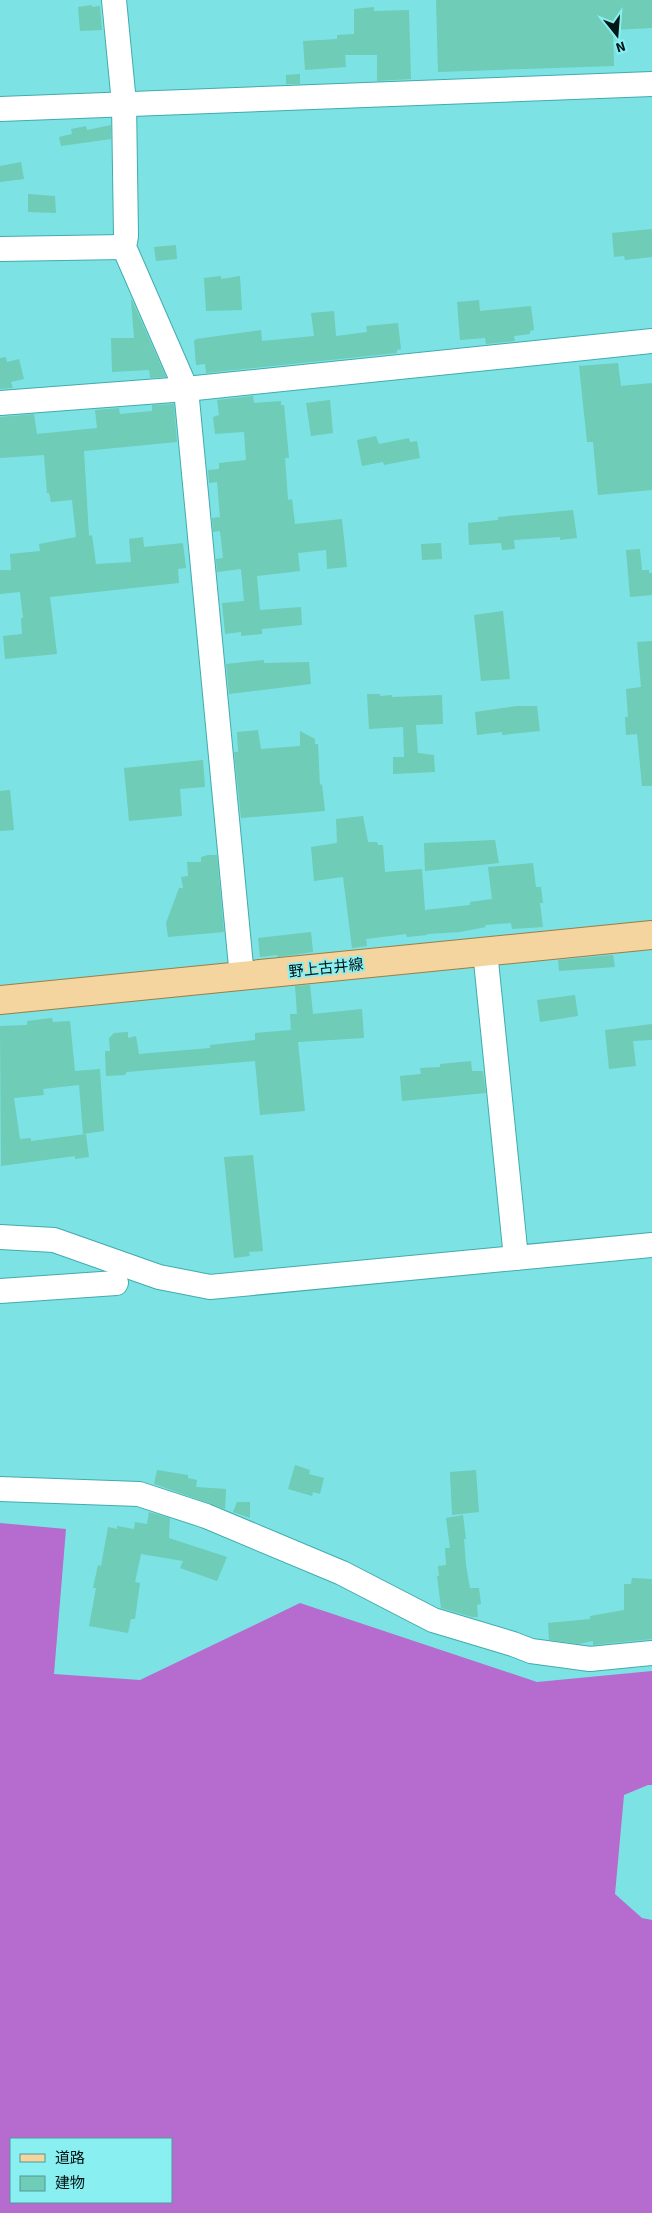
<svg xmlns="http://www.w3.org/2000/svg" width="652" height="2213" viewBox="0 0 652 2213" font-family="'Source Sans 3','Noto Sans JP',sans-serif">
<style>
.forest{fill:#b66bce;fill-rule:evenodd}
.building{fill:#6eccb7}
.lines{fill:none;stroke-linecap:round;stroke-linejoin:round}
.minor-casing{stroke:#42abae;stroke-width:26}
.major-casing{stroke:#9a7f45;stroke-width:30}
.minor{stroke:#fff;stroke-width:24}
.major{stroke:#f4d49f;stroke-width:28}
.labels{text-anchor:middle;stroke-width:4;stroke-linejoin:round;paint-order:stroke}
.street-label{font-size:15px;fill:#011616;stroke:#8aeff1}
</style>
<rect width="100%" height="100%" fill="#7ce2e4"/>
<path class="forest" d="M0,1523L66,1529L54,1674L140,1680L300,1603L537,1682L652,1671V1785H648L624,1795L615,1894L642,1918L652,1920V2213H0ZM11,2139H171V2202H11Z"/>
<g class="building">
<polygon points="436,0 652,0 652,28 613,30 614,66 438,72"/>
<polygon points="92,5 92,7 100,6 102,30 80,31 78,7"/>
<polygon points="374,7 374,11 409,10 411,79 377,81 377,55 345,55 346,67 305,70 303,41 337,39 337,35 354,34 354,9"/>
<polygon points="300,74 300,84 286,84 286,75"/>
<polygon points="111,125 111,139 61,146 59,137 72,134 71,129 86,126 87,130"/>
<polygon points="21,162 24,179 0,182 0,166"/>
<polygon points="28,194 55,196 56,213 28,212"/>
<polygon points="652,229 652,257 625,260 624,256 614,257 612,233"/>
<polygon points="176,245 177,259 156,261 154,247"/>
<polygon points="221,276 221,279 240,276 242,310 206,311 204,278"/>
<polygon points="131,300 132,300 166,377 150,378 149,370 112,372 111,338 134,338"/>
<polygon points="479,300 480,311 531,306 534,330 530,331 530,334 514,336 515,341 486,344 485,338 460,340 457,302"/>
<polygon points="334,311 336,336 367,332 366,326 398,323 401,349 397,350 397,353 206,373 205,364 196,365 194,341 196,339 261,330 262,341 314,336 311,313"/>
<polygon points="6,357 7,362 19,359 24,379 11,382 13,388 0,389 0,358"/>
<polygon points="618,363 621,386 652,383 652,490 598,495 593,442 587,442 579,366"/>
<polygon points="253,396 254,403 281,401 281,405 284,405 289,458 285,458 288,500 292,499 295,524 342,519 347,567 327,569 326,550 298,553 300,571 257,576 260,610 301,607 302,625 262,629 262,634 241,636 241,632 225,634 222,603 244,601 241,569 217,572 216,559 223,558 220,531 213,532 212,518 220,517 217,482 209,483 208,470 219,469 219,463 246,460 244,432 215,434 213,417 219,415 217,400"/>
<polygon points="330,400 333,433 311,436 306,403"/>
<polygon points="174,404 177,442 84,451 89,536 92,535 96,564 131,562 129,539 143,537 144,547 183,543 186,568 178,569 179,583 50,597 57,654 5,659 3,636 22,634 21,618 23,618 20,592 0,594 0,570 11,570 10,554 40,551 39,544 76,537 72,500 51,502 49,493 47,493 44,455 0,458 0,417 34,414 37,434 97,428 95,410 119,408 120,414 152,411 152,405"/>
<polygon points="376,436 379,444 409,438 410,442 417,441 420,458 384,465 383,462 362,466 357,440"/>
<polygon points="573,510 577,538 560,540 560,537 514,540 515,549 502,550 501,543 469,545 468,523 498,520 498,517"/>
<polygon points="441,543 442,559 422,560 421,544"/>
<polygon points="640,549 642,570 649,570 649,573 652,573 652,595 630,597 626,550"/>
<polygon points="503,611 510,679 481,681 474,615"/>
<polygon points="652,641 652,786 642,786 637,734 626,735 625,717 628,717 626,689 641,687 637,642"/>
<polygon points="264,660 264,663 309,662 311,684 229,694 226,664"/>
<polygon points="367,694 380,694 380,696 392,695 392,697 442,695 443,724 416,725 418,753 434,755 435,772 393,774 393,757 404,757 403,727 369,729"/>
<polygon points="517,706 537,706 540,731 502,735 502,732 477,735 475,712"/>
<polygon points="258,730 261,749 300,746 300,731 315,739 315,744 318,744 320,785 322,784 325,811 241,818 234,752 238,752 237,732"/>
<polygon points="203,760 205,787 180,789 182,816 129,821 124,768"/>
<polygon points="10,790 14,830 0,831 0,791"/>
<polygon points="363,816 368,842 377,842 378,845 383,845 385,872 422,869 425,910 470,905 470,902 492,899 488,867 533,863 536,887 541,887 543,903 540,903 543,927 512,929 511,923 485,925 486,927 460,932 427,934 427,935 407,937 406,934 366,939 367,946 352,948 343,877 314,881 311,847 337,843 336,819"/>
<polygon points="495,840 499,863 425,871 424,843"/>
<polygon points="208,855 217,855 224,932 168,937 166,923 179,888 183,888 181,877 188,876 187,862 201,862 201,857"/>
<polygon points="311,932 313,952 278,957 277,955 260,957 258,938"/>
<polygon points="613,955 615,967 559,971 558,960"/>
<polygon points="310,985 313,1014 362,1009 364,1038 298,1042 305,1111 260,1115 255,1061 127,1072 125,1075 106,1076 105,1051 110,1051 109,1038 114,1033 128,1032 128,1038 136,1036 139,1054 210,1048 210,1045 255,1040 255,1033 291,1030 290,1014 297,1014 295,986"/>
<polygon points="575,995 578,1016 540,1022 537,1000"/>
<polygon points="52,1018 53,1022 70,1021 75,1071 100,1069 104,1131 83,1134 79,1085 43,1089 44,1095 14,1098 20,1139 31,1138 31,1141 86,1134 89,1157 75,1159 75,1156 1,1166 0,1026 27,1025 27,1021"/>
<polygon points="652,1024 652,1040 633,1041 636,1066 609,1069 605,1030"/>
<polygon points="471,1061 472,1071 483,1071 486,1093 402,1101 400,1076 421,1074 420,1068 440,1067 440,1064"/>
<polygon points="253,1155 263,1251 249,1252 250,1256 234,1258 224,1157"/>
<polygon points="295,1465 310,1470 309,1474 324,1478 320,1494 313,1492 312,1496 288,1489"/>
<polygon points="157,1470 188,1475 188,1478 197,1480 196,1487 226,1489 225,1509 154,1484"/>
<polygon points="476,1470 479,1512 452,1515 450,1472"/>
<polygon points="237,1502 250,1502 250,1518 233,1512"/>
<polygon points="149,1512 170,1518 169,1538 227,1557 217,1581 180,1568 183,1561 141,1554 135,1582 140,1583 135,1619 131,1619 128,1633 89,1626 96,1588 93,1588 94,1583 98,1565 101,1566 108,1527 117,1529 117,1526 134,1529 135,1522 147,1524"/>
<polygon points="463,1515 466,1539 464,1539 466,1565 470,1588 479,1588 481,1604 477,1605 478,1617 472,1617 441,1608 437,1576 439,1576 438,1566 446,1565 445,1548 450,1548 446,1518"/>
<polygon points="632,1578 652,1579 652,1639 593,1645 593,1641 579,1644 549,1640 548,1623 590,1619 590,1616 624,1610 624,1584 631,1584"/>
</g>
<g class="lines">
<g class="minor-casing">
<g id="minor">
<polyline points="114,0 124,103 126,236 124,247 186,389 242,977"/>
<polyline points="0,109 652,84"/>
<polyline points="0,249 124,247"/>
<polyline points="0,403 186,389 652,341"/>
<polyline points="485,951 516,1258"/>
<polyline points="0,1237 54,1240 159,1277 210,1287 652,1245"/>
<polyline points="0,1291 116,1283"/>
<polyline points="0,1489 139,1494 206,1516 342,1573 433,1620 513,1644 531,1651 590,1659 652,1653"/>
</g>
</g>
<g class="major-casing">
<polyline id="major" points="0,1000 652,935"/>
</g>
<use href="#minor" class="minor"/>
<use href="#major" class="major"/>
</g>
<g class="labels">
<g class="street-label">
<text transform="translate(326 968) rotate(-6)" y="5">野上古井線</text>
</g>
</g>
<rect x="10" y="2138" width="162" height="65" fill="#8aeff1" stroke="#539899"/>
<rect x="20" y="2154" width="25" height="8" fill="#f4d49f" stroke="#539899"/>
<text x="55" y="2163" font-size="15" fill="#011616">道路</text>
<rect x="20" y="2176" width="25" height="15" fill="#6eccb7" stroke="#539899"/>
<text x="55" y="2188" font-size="15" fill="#011616">建物</text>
<g transform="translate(617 35) rotate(163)" stroke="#8aeff1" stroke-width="4" paint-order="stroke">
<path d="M0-4L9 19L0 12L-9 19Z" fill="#011616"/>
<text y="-8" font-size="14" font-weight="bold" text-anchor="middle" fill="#011616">N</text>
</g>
</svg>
